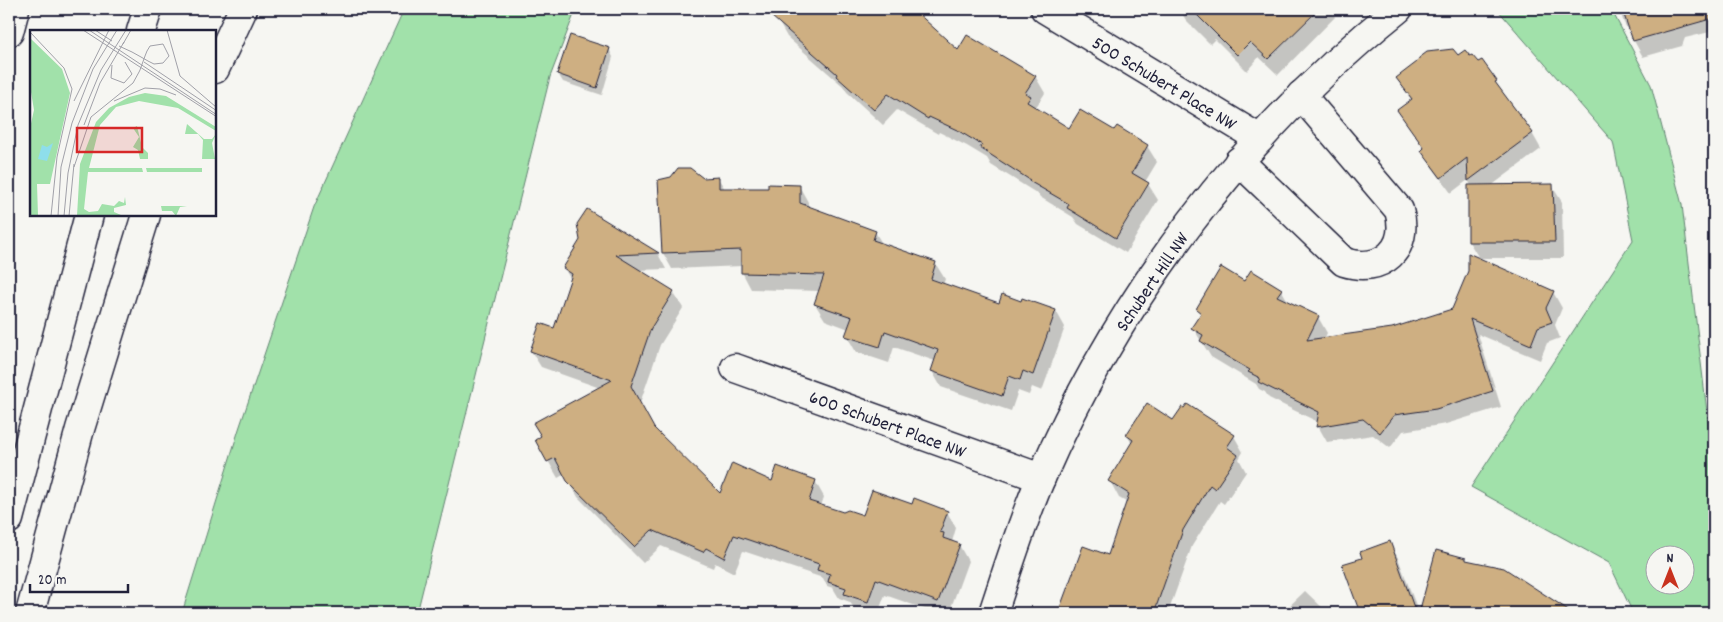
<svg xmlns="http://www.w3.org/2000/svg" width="1723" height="622" viewBox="0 0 1723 622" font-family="Dekko,sans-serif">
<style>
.green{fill:#a1e1aa;stroke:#628272;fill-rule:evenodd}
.shadow{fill:#0003}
.building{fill:#ceaf82;stroke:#22223b}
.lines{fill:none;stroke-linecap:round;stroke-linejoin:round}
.street-casing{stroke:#22223b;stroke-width:31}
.highway-casing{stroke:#22223b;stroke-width:31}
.street{stroke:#f6f6f2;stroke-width:28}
.highway{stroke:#f6f6f2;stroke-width:28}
.labels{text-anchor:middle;stroke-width:4;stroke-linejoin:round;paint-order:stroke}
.street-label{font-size:19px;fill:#22223b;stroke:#f6f6f2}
.inset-road{fill:none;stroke:#a1a1a9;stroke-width:1}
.view{fill:#d62828;fill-opacity:0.15;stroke:#d62828;stroke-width:2.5}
.inset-edge{fill:none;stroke:#22223b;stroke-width:2.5}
</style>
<rect width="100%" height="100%" fill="#f6f6f2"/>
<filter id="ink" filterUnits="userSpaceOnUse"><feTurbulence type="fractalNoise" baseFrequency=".02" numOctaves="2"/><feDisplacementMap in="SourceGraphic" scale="10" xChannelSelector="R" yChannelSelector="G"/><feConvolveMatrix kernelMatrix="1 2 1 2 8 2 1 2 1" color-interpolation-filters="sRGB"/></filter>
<g filter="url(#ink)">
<g class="green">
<polygon points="404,9 576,9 550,77 417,613 182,613 239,429 314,207"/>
<path d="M1497,9H1611L1651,85L1682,205L1714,470V613H1633L1609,563L1471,487L1633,240L1613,142ZM1656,554H1686V584H1656Z"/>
</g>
<g class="shadow">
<polygon points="788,9 912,9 959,52 1035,76 1045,93 1036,107 1037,110 1070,130 1115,132 1147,146 1157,162 1145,182 1148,184 1158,200 1126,253 1078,224 1073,217 1040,197 1038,194 991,165 987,158 967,146 939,132 938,134 897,110 883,125 847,92 843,86 787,37 778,21"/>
<polygon points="1179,9 1330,9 1335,17 1278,75 1259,57 1247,71 1215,39 1210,44 1186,20"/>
<polygon points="1619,9 1714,9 1714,31 1685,38 1682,46 1643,57 1624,23"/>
<polygon points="609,49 613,57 602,95 563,82 558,74"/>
<polygon points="1457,57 1478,64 1481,62 1532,133 1541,149 1491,186 1552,186 1562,202 1563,258 1479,258 1469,242 1472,187 1468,180 1451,193 1432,167 1422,151 1425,150 1399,111 1412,101 1398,78"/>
<polygon points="718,178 725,189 769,189 799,186 808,202 808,208 875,232 883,245 935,263 945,279 943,285 1000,305 1021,302 1056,311 1065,327 1042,391 1032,387 1029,395 1018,391 1011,411 941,387 932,371 935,361 894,347 889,363 856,352 847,336 849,329 825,320 815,304 820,291 751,289 742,272 742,266 672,269 663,253 703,179"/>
<polygon points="588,211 658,254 666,269 638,270 673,292 683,308 660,345 640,403 654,430 720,495 773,482 815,481 824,497 821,506 844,513 864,516 913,505 947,512 956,528 952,542 959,545 968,561 949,613 936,613 885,595 878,613 864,613 855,610 850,602 839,598 833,588 827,586 823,578 743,551 734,573 715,563 713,568 661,546 643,563 578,497 565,474 558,478 536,440 600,388 541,367 531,351 554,329 571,280 564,268 581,240"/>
<polygon points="1244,283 1281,289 1289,303 1318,317 1327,333 1324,339 1393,329 1553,292 1562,308 1555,325 1560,338 1547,343 1540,360 1478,334 1501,407 1446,424 1403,431 1390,448 1373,435 1327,442 1318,426 1318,422 1269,398 1265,392 1259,389 1256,384 1211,357 1193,328 1201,315 1197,309"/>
<polygon points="1173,422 1234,436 1243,452 1239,459 1246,472 1224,504 1220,501 1192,546 1168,613 1060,613 1084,548 1109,557 1128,503 1119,498 1110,481 1132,444 1127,435"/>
<polygon points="1389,542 1398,558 1419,613 1362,613 1344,565 1364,558"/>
<polygon points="1437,551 1467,562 1564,613 1420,613"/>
<polygon points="1305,591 1328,613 1282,613"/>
</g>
<g class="building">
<polygon points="763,9 913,9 958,50 967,35 1036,76 1025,93 1031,96 1027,102 1069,128 1080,110 1114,130 1117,126 1148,145 1132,173 1149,183 1116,238 1067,208 1069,204 1029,181 1030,180 980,148 982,145 957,130 929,117 928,119 888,94 874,110 836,76 837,74"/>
<polygon points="1191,9 1319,9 1268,59 1250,42 1237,55"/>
<polygon points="1622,9 1714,9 1714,18 1633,41"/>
<polygon points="570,35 610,48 597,88 557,74"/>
<polygon points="1453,49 1458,55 1465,50 1470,56 1472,55 1478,62 1482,60 1497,81 1495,82 1533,133 1468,181 1467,158 1441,178 1421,151 1424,148 1397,110 1412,99 1396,78 1417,62 1419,58 1427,52"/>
<polygon points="678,168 690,168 703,178 719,177 719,188 768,188 768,184 800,185 800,203 876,231 873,240 936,262 931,279 999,303 1002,294 1021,301 1022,298 1056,310 1033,375 1023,371 1020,380 1009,376 1002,396 931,371 938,350 885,331 880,347 845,336 852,317 814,304 824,275 741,273 741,250 662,253 658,180 671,177"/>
<polygon points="1553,184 1555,242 1468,242 1468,185"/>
<polygon points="587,209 659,253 616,255 674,291 651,328 631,386 654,428 720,493 732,463 772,481 777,466 816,480 809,501 843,512 848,510 863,515 872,490 912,504 914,498 948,511 940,532 944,533 943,538 960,544 938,602 876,579 868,602 844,594 846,588 828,582 830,574 817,570 819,564 734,535 724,558 706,548 703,552 652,530 634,547 567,481 555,458 547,462 535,440 541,436 533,423 612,380 530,351 540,323 554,328 572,274 563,268 580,240 577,224"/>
<polygon points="1468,253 1554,291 1546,308 1552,322 1538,327 1531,345 1470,319 1493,391 1436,409 1394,415 1380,433 1363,419 1316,427 1319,412 1258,382 1260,378 1248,372 1250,370 1200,341 1203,335 1191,328 1201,313 1196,309 1221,267 1244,281 1251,270 1282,289 1277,296 1319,316 1307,340 1392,328 1452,309 1468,271"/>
<polygon points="1147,403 1173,420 1182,407 1184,408 1187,404 1235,435 1227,447 1238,455 1215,489 1210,485 1183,530 1154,613 1058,613 1083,546 1108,555 1129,494 1108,481 1133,440 1126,435"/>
<polygon points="1390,541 1416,613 1360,613 1342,564 1362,558 1360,552"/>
<polygon points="1436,550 1466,558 1466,560 1504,568 1573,613 1419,613"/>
</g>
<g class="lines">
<g class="street-casing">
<g id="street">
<polyline points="1045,9 1260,139"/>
<path d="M1239,161L1344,262C1382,274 1410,249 1399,210L1301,95"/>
<polyline points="735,368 1041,478"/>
<path d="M993,613C1008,568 1022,522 1041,478C1120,296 1243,133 1398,9"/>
</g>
</g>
<g class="highway-casing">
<g id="highway">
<polyline points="141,31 148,9"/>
<polyline points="9,32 15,9"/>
<polyline points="215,69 243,9"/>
<polyline points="9,519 89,215"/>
<polyline points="30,613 80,429 146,215"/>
</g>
</g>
<use href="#street" class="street"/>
<use href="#highway" class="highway"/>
</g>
</g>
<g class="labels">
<g class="street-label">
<text transform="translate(1165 82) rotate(31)" y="7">500 Schubert Place NW</text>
<text transform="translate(1151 281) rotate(-56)" y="7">Schubert Hill NW</text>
<text transform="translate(888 423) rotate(20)" y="7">600 Schubert Place NW</text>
</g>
</g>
<g transform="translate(30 30)">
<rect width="186" height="186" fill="#f6f6f2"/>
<path d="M0,8L32,39L40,63L20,154H7L8,186H0V98L4,80L0,56ZM115,63L136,66L186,97V101L148,78L109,71L86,77L70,95L59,138H112L113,142H58L54,179L59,182L68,181L72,174L84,176L89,171L94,173L95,167L96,175L84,178V182L91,185L47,186L50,134L66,92L79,78L99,67ZM157,94L174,109H182L186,104L182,113L185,129H172L173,110L168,104H155ZM107,96L112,117L118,123V129H110L108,120L103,117L109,107L103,98ZM116,138H172V142H117ZM131,176H157L150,177L146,186L142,181H132Z" fill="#a1e1aa"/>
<path d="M23,113L17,131L8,129L12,115L17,117Z" fill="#8edeeb"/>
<path class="inset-road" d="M53,0L187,87M59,0L187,85M65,0L82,11M137,0L150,46L186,77M0,2L34,38L42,59L27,127L21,186M93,14L101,0M114,32L187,81M82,35L81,48L94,53L102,44L95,32M44,71L79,0M84,71L115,58L130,59L146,65M54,95L70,53L94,12M44,137L61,87L103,53L109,42L110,40L115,26L117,21L120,16L133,14L139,26L133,33L124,34L118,31L111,27L102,22L89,16M28,186L31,137L42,93L63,39L87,0M34,186L38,143L48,95L71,40L96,0M39,186L44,134"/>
<path class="view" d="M47,98H112V122H47Z"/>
<rect width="186" height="186" class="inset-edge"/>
</g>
<rect width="1723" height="622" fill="none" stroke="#f6f6f2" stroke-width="30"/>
<rect x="15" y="15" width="1693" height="592" fill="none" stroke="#22223b" stroke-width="2" filter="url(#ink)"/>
<g transform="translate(1670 570)"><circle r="24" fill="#f6f6f2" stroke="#a1a1a9"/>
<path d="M0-4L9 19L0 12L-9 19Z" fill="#c8321e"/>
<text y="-8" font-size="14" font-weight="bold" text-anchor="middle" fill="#22223b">N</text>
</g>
<path d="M30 584v8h98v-8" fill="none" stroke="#22223b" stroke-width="2.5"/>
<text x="38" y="584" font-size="15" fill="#22223b" stroke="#f6f6f2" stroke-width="4" paint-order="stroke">20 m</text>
</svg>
